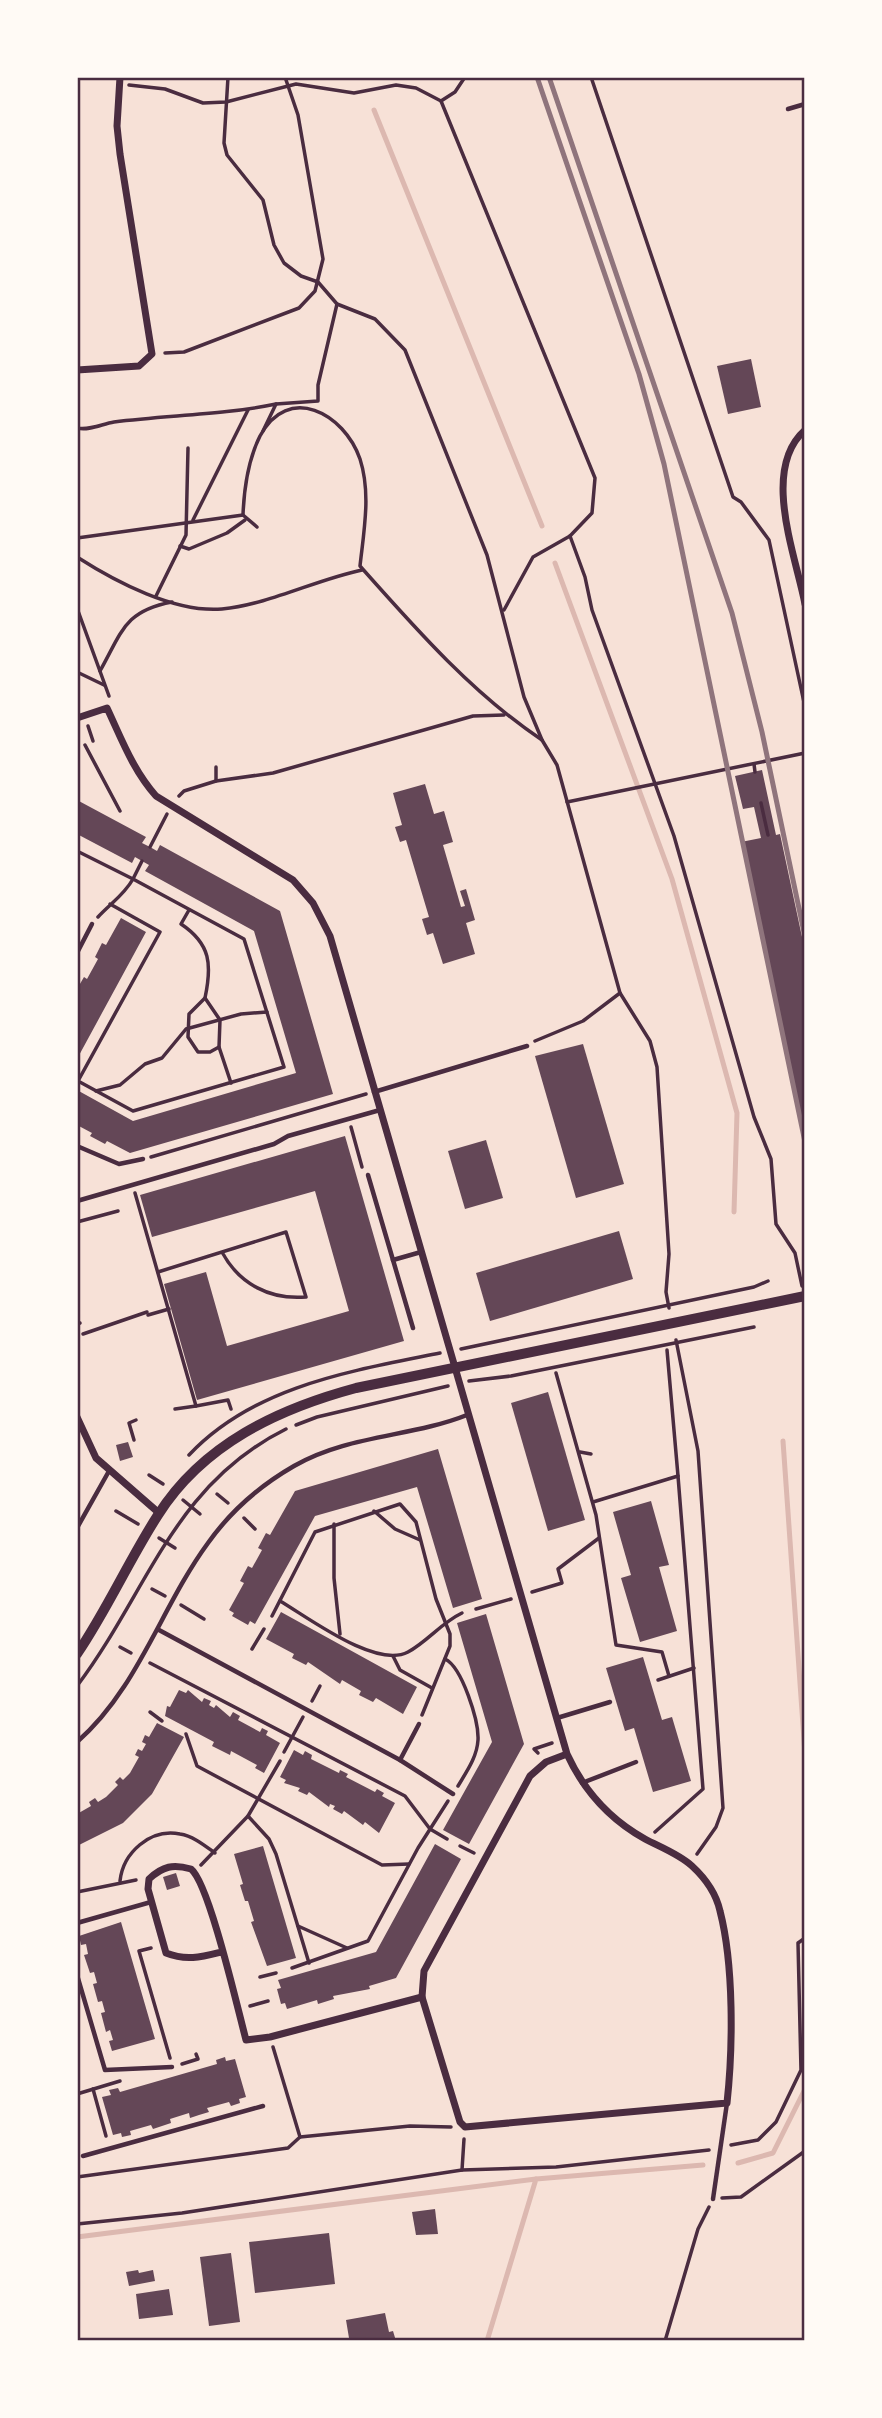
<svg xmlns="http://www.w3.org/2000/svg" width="882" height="2418" viewBox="0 0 882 2418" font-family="Commissioner,sans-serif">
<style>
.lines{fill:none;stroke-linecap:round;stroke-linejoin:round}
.stream{stroke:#dcb8b0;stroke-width:5}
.building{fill:#644757}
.path{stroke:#4a2c40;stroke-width:3.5}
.service{stroke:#4a2c40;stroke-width:4.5}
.minor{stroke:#4a2c40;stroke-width:7}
.tertiary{stroke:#4a2c40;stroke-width:10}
.rail{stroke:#8f747c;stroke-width:5}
.neatline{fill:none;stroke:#4a2c40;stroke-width:2.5}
</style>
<rect width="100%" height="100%" fill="#f7e1d7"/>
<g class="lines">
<g class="stream">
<polyline points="374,110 542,526"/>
<polyline points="555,563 672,879 737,1113 734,1212"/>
<polyline points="783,1441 805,1754"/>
<polyline points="738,2163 773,2153 805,2089"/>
<polyline points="77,2237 536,2179"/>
<polyline points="487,2341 536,2179 703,2165"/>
</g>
</g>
<g class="building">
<polygon points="751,359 761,407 728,414 717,366"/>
<polygon points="762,770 776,835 780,834 805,951 805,1136 741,842 761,838 754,807 743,809 735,776"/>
<polygon points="425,784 434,814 444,811 453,842 443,845 461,907 465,906 460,891 466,889 475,920 466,923 475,954 443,964 433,933 427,935 422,919 429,917 406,840 400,842 395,827 402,825 393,793"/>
<polygon points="77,800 146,837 142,843 150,847 157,851 160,845 280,911 333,1094 130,1153 107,1141 105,1144 90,1136 92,1133 77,1125 77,1090 133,1121 296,1073 254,931 145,871 149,865 135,857 132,863 77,834"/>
<polygon points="121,918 146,932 77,1059 77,989 84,977 87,979 98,959 95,957 102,943 106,945"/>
<polygon points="583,1044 624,1184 576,1198 535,1056"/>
<polygon points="345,1136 404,1341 197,1400 164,1284 206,1272 227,1346 349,1311 315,1191 152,1237 140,1195"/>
<polygon points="486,1140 503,1198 465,1209 448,1151"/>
<polygon points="619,1231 633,1279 490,1321 476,1273"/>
<polygon points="548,1392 585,1520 548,1531 511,1403"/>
<polygon points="128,1442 133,1457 120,1461 116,1445"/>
<polygon points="438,1449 482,1599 453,1608 417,1487 315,1516 255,1624 250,1621 248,1625 232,1616 234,1613 229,1610 244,1583 240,1581 248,1566 252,1568 262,1550 258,1548 266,1533 270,1535 295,1491"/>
<polygon points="651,1501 669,1565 659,1567 677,1631 640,1642 621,1578 631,1575 613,1512"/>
<polygon points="281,1612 417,1687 403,1714 376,1698 373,1702 359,1695 361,1691 342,1680 340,1684 308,1662 306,1665 292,1658 294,1654 266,1639"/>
<polygon points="486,1614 524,1744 469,1844 443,1830 492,1742 457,1623"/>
<polygon points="643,1657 662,1720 672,1717 691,1781 653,1792 634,1728 625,1731 606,1668"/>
<polygon points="179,1690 186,1693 188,1690 202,1702 204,1698 211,1701 209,1705 214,1708 216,1705 230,1717 233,1712 240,1716 238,1720 260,1732 262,1728 268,1731 266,1735 280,1743 264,1773 255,1768 257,1765 231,1751 230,1755 212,1746 214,1742 165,1716 167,1706 170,1707"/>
<polygon points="157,1723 184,1737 152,1794 123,1823 77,1846 77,1814 91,1806 89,1802 95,1798 98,1802 106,1797 118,1785 115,1782 120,1777 123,1780 130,1773 139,1757 135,1755 138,1749 142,1751 146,1744 142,1742 145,1735 149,1737"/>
<polygon points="294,1750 303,1755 305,1751 312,1755 311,1759 339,1773 340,1770 348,1774 346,1777 375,1792 377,1789 384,1793 382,1796 395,1803 379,1833 365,1822 363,1825 344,1811 342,1814 333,1809 335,1806 330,1804 329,1807 309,1792 307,1795 298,1791 300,1788 284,1783 286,1780 280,1777"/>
<polygon points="435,1844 461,1859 396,1978 369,1986 370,1989 333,1996 334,1999 318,2004 317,2000 287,2009 285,2003 281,2004 277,1989 281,1988 278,1980 376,1952"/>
<polygon points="263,1846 296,1958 267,1966 251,1922 254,1921 248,1901 245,1901 240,1885 243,1884 234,1854"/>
<polygon points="176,1873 180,1886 167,1890 163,1877"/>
<polygon points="121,1922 155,2039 112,2051 109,2041 113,2040 110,2030 106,2032 101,2013 105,2012 102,2001 98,2002 93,1984 97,1983 94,1972 90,1973 84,1955 88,1954 86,1944 81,1945 79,1936"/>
<polygon points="225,2057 226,2061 235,2059 246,2097 239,2099 240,2103 231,2106 229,2102 207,2108 209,2112 199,2115 190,2118 189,2113 170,2119 171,2123 153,2129 151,2125 130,2131 131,2135 122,2137 121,2133 113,2135 102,2097 111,2095 109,2090 118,2088 120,2092 217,2064 216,2060"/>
<polygon points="435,2209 438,2234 416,2235 412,2212"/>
<polygon points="329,2233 335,2284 255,2293 249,2242"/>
<polygon points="231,2253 240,2322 209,2326 200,2257"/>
<polygon points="138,2270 139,2273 153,2270 155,2281 129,2286 126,2272"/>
<polygon points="169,2289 173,2315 139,2319 136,2294"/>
<polygon points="385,2313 389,2332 393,2331 396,2341 343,2341 349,2338 346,2320"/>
</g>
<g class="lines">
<g class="path">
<polyline points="228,77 224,143 227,155 263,200 274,245 284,263 301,276 318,282 337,304 375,319 405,350 487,555 524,697 542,740 557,765 620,993 650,1041 657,1067 669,1254 666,1292 669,1308"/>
<polyline points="591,77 733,497 741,502 769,540 805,707"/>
<polyline points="129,85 165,89 203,103 226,102 296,84 354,93 396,85 416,88 441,101 595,478 592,513 570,536 533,557 504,610"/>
<polyline points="441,101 455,92 465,77"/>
<polyline points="165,353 184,352 299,308 315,291 323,259 298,115 285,77"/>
<polyline points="276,404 318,401 318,385 337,304"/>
<path d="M77,428C89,431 102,424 114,422C169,415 223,415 276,404L263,431"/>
<polyline points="193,520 248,410"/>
<path d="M257,527L243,515C244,489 248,460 260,436C288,383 344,413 360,459C371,493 364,530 360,566C415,628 473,694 542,740"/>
<polyline points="570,536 585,577 592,610 674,836 754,1117 771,1159 776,1224 795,1253 802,1286"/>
<polyline points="77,538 243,515"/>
<polyline points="180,546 189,549 227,533 245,520"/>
<path d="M77,557C116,582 175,613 222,609C270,604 315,580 362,570"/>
<polyline points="156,596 186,535 188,448"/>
<polyline points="77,608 109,696"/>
<path d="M100,671C122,632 124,611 172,602"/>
<polyline points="77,672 104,685"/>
<polyline points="88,726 93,741"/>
<polyline points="85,745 120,811"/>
<polyline points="754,764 755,772"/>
<polyline points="216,767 216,781"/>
<polyline points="179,796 184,791 216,781 273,773 473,716 504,715"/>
<polyline points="567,802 805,753"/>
<polyline points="761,803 768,835"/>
<polyline points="150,847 167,814"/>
<polyline points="77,851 133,879 142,861"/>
<path d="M189,910L181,924C211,944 212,965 205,998L220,1020L219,1047L231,1083"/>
<path d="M98,917C111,903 124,895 133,879L244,939L284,1067L133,1111L78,1081L160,932L110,904"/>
<polyline points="205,998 189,1014 188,1037 198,1052 210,1052 219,1047"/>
<polyline points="535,1041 583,1021 620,993"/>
<polyline points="96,1091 120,1085 145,1064 162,1058 186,1029 241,1014 267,1012"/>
<polyline points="351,1127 362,1167"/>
<polyline points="151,1157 366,1094"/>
<polyline points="135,1193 196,1406 228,1400 231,1409"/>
<polyline points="77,1222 118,1211"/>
<path d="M158,1272L286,1232L306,1297C270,1300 239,1284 222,1252"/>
<polyline points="148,1315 169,1309"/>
<polyline points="77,1324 80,1323"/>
<polyline points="83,1334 147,1312"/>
<polyline points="676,1340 698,1451 723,1808 716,1827 697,1854"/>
<polyline points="461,1349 754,1287 768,1281"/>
<polyline points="667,1350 678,1476"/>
<polyline points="556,1373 596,1515 616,1645 662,1652 669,1676"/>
<polyline points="469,1381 511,1376 754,1327"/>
<polyline points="175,1409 196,1406"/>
<polyline points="296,1425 317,1417 448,1386"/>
<polyline points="134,1440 129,1423 136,1420"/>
<polyline points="805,1442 805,1463"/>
<polyline points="580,1452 591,1454"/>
<path d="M189,1455C254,1386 351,1371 440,1353"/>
<polyline points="149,1475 163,1484"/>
<polyline points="217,1494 228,1503"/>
<polyline points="183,1500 200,1514"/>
<polyline points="593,1502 678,1476 703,1789 655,1832"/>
<polyline points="116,1511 138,1524"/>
<polyline points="374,1511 395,1529 420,1540"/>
<polyline points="244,1518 255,1529"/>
<polyline points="334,1524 334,1578 340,1634"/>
<polyline points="159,1538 175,1548"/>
<polyline points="152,1589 165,1596"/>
<polyline points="532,1592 562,1583 558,1569 599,1538"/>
<path d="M280,1601C309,1618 376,1669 408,1652C428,1641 441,1623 462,1613"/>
<polyline points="181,1605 204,1619"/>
<polyline points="476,1609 511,1599"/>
<polyline points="272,1616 315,1532 400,1504 416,1522 436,1599 450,1634 450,1646 422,1715"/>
<polyline points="120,1647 131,1653"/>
<polyline points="252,1649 264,1629"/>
<polyline points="393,1656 400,1670 432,1688"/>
<path d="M445,1659C462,1667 479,1721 478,1740C477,1757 467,1771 458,1786"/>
<polyline points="150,1663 405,1796 430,1829 447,1839"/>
<polyline points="658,1680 694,1668"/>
<path d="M77,1686C148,1592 173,1485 286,1429"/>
<polyline points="312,1701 320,1686"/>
<polyline points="150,1712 162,1721"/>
<polyline points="186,1734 197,1766 382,1865 409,1864"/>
<polyline points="284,1752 303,1717"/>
<polyline points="538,1753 534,1749 552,1743"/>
<polyline points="248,1816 269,1839 276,1854 309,1963"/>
<polyline points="460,1846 474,1853"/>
<polyline points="201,1865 248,1816 280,1761"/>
<path d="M120,1881C123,1853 150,1828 180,1834C193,1836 204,1845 215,1853"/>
<polyline points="77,1892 136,1880"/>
<polyline points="298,1926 347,1948"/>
<polyline points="151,1948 139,1951 170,2058"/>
<polyline points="292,1968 368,1941 418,1848 448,1801"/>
<polyline points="260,1977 276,1973"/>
<polyline points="250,2006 268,2001"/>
<polyline points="182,2064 198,2059 196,2054"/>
<polyline points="93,2089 106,2136"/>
<polyline points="77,2094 120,2081"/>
<polyline points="300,2137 410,2126 451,2127"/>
<polyline points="731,2145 758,2140 776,2122 801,2070 798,1943 805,1938"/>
<polyline points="462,2170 464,2139"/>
<polyline points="77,2177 288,2148 300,2137 273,2047"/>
<polyline points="722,2198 741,2197 805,2151"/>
<polyline points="77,2224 182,2213 462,2170 556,2167 709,2150"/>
<polyline points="665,2341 698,2229 709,2207"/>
</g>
<g class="service">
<polyline points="788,109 805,104"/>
<polyline points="77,953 92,924"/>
<polyline points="374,1092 527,1046"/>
<polyline points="77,1146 119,1164 143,1159"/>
<polyline points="368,1175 393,1260"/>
<polyline points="77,1201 274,1144 288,1136 380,1110"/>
<polyline points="413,1328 393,1260 421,1252"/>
<polyline points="77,1528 109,1471"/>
<polyline points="159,1630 400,1760 453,1794"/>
<polyline points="557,1718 610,1702"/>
<path d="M77,1742C138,1689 161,1607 208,1543C230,1512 261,1485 294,1466C347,1435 412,1437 467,1415"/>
<polyline points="400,1760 419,1724"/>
<polyline points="582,1783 636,1762"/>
<polyline points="77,1923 151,1902"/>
<polyline points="77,1975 105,2070 172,2067"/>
<polyline points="83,2156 263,2106"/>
<polyline points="713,2199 727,2103"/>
</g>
<g class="minor">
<polyline points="77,370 139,366 152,354 120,154 117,126 120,77"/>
<path d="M805,430C761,469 795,553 805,604"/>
<path d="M77,718L107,708C122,740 133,770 156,796L293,880L313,903L330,936L567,1754C584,1791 609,1819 645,1839C660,1847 679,1854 692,1866C705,1878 716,1893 720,1911C734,1965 733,2048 727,2103L465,2127L460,2122L422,1997L424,1971L530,1776L546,1762L567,1754"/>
<polyline points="77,1417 96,1458 159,1513"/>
<path d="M221,1952C201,1957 186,1961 166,1953L148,1889L149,1879C163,1866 173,1864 191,1869C209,1883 238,2010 246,2040L270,2037L422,1997"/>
</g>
<path class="tertiary" d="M77,1654C107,1610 129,1560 158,1515C203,1444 278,1409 356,1388L805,1296"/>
<g class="rail">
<polyline points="537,77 639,374 664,464 805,1142"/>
<polyline points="549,77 732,613 762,732 805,937"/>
</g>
</g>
<rect width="882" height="2418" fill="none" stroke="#fffaf5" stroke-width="158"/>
<rect x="79" y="79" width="724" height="2260" class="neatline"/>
</svg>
